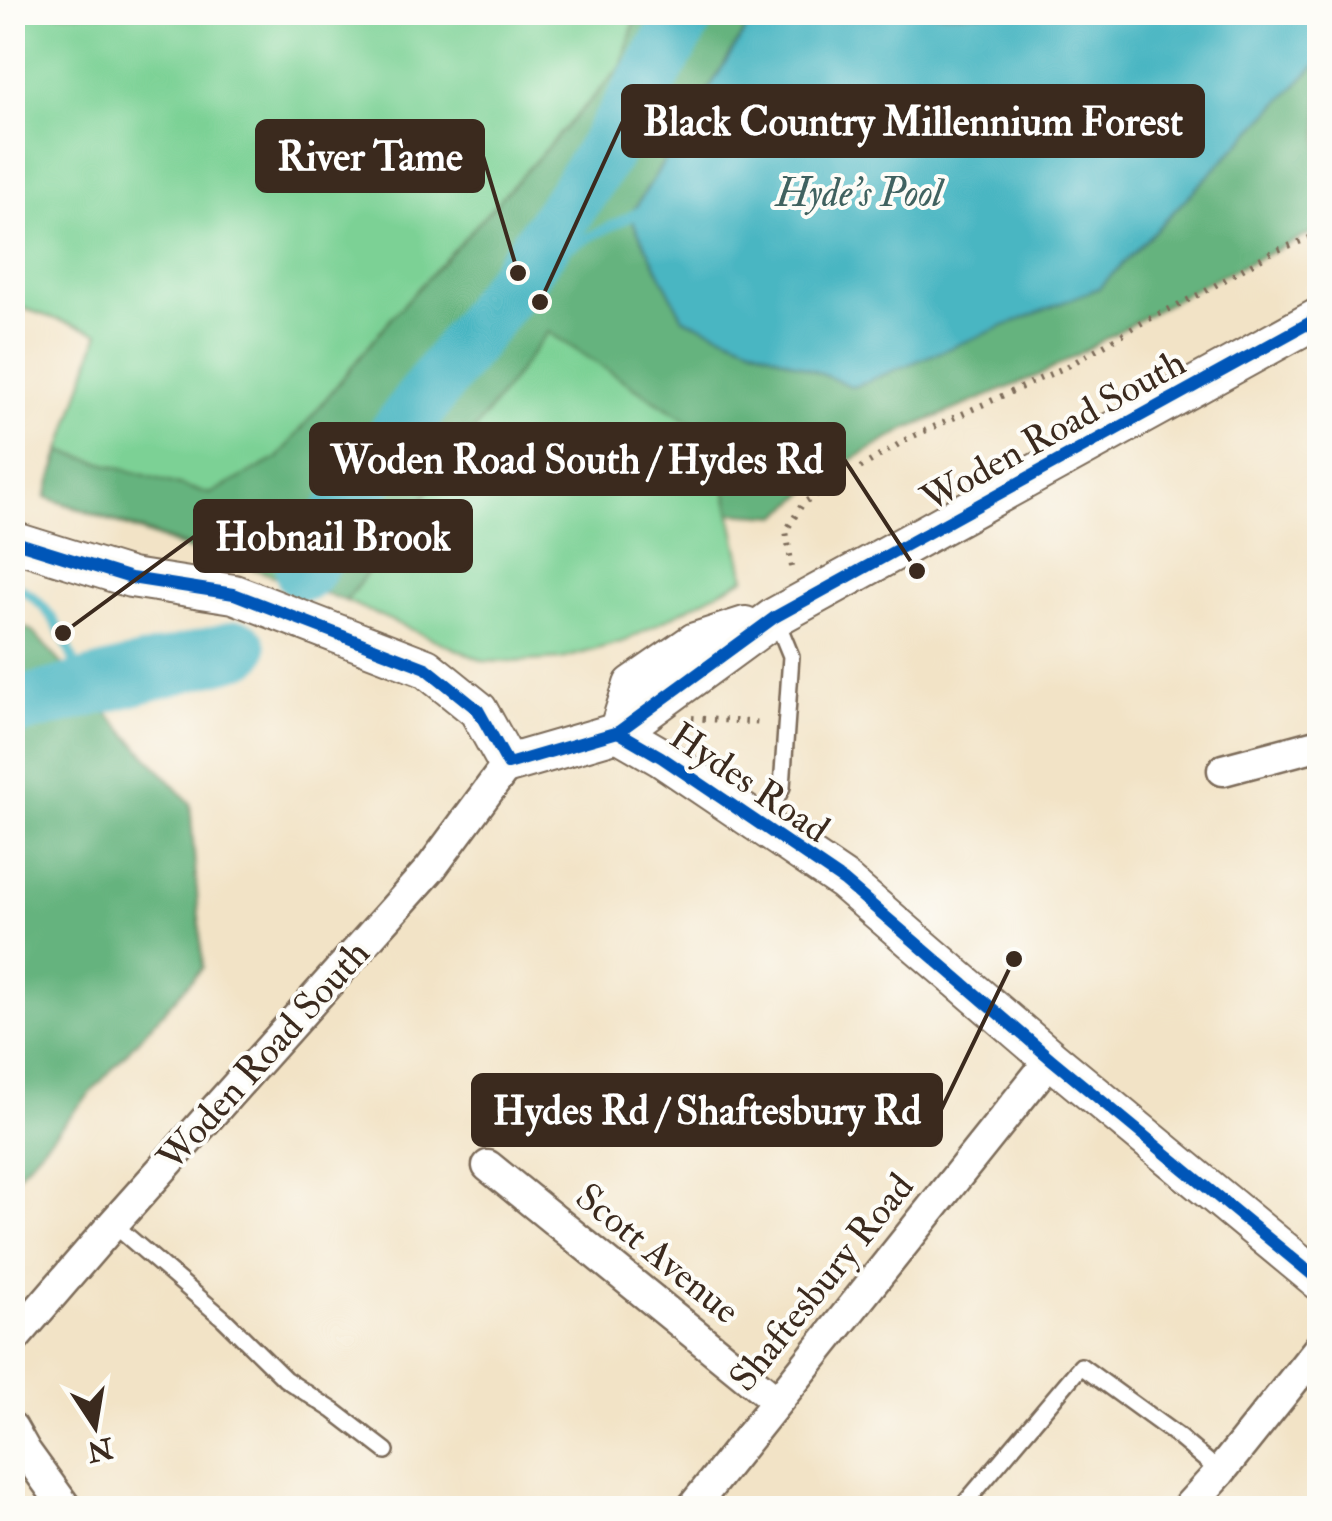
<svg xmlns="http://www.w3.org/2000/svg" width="1332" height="1521" viewBox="0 0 1332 1521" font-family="'IM FELL Double Pica',serif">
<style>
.green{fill:#7cd195;stroke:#5c7e5a;stroke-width:2.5}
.forest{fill:#65b37e;stroke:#506e4e;stroke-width:2.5}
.water{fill:#48b6c2;stroke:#427070;stroke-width:2.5}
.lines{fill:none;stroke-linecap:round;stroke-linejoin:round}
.stream{stroke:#48b6c2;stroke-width:10}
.river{stroke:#48b6c2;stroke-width:58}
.service-casing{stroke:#7b6b59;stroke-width:20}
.minor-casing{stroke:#7b6b59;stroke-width:35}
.tertiary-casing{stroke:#7b6b59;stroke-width:42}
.path{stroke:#7b6b59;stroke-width:6;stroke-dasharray:2.5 8;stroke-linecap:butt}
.service{stroke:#fff;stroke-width:15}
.minor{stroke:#fff;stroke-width:30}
.tertiary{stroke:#fff;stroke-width:38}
.cycleway-casing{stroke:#fdfcf7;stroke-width:19}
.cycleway{stroke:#0057b8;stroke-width:12}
.labels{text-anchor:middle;stroke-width:8;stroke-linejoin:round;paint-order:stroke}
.street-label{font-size:38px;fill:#3b2a1e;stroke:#fdfcf7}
.water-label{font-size:40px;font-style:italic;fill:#406260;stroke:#fdfcf7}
.leader{fill:none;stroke:#3b2a1e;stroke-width:4}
.callout-dot{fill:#3b2a1e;stroke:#fdfcf7;stroke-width:4}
.callout{fill:#3b2a1e;stroke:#3b2a1e;stroke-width:4}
.callout-label{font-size:40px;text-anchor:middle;font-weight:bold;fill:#fff}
</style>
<rect width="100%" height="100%" fill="#fdfcf7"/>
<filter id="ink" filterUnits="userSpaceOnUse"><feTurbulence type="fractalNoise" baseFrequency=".01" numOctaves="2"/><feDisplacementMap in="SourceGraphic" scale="20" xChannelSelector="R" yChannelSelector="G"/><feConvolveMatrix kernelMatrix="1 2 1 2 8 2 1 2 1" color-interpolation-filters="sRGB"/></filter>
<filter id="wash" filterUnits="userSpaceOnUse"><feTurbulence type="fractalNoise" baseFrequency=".0048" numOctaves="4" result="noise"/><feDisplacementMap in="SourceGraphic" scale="40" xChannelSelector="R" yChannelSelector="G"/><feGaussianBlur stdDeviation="2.25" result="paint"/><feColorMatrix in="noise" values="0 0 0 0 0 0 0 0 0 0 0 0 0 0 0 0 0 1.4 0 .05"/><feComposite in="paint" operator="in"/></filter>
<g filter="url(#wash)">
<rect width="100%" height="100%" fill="#f2e3c6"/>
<g class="green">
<polygon points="12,13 637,13 622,66 243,570 46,497 99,333 13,305"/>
<polygon points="548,331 714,438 745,578 625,641 562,659 510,662 483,661 346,601"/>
</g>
<g class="forest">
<polygon points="637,13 756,13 630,216 1099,288 1319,62 1319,230 1205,283 1044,373 907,429 837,468 778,516 731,513 714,438 548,332 346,601 46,497 61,451 210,494 278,458 392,317 622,66"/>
<polygon points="13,621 32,631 190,803 203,967 13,1180"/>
</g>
<polygon class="water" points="756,13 1319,13 1319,62 1099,288 853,387 683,318 630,216"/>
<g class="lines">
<g class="stream">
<polyline points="518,273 641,211"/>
<path d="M12,584C54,603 72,649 83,691"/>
</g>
<g class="river">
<path d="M304,572C377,452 467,345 550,232C601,162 644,87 688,12"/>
<polyline points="12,708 238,649"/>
</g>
</g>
</g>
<g filter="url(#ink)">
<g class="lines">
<g class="service-casing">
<g id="service">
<polyline points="764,825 782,787 791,656 775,617"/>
<polyline points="113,1224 224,1319 285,1379 334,1411 386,1451"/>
<polyline points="961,1508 1081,1366 1176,1435 1220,1472"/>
</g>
</g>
<g class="minor-casing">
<g id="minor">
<polyline points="1223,770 1320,744"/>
<polyline points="488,1166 777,1401"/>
<polyline points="12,1341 113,1224 431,868 508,764"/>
<polyline points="12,1428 25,1451 66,1508"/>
<polyline points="692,1508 1051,1059"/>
<polyline points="1187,1508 1220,1472 1320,1347"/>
</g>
</g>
<g class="tertiary-casing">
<g id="tertiary">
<polyline points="12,541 131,578 234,594 426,668 478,710 508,764 618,732 775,617 1320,317"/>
<polyline points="618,732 661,757 844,881 1051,1059 1320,1281"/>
<polyline points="618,732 633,685 695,642 745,626"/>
</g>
</g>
<g class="path">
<polyline points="792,567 786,531 803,503 907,439 1068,366 1145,321 1204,292 1270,253 1320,234"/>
<polyline points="692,718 764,723"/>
</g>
<use href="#service" class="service"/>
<use href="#minor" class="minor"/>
<use href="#tertiary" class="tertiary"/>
<g class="cycleway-casing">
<g id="cycleway">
<polyline points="12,541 131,578 234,594 426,668 478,710 508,764 618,732 775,617 1320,317"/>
<polyline points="618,732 661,757 844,881 1051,1059 1320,1281"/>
</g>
</g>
<use href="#cycleway" class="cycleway"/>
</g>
</g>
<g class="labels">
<g class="street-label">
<text transform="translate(1053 430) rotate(-29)" y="13">Woden Road South</text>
<text transform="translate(750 782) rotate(34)" y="13">Hydes Road</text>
<text transform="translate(263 1055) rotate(-48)" y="13">Woden Road South</text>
<text transform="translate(658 1253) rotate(39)" y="13">Scott Avenue</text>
<text transform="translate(821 1282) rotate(-51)" y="13">Shaftesbury Road</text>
</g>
<g class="water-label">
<text x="859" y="206">Hyde's Pool</text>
</g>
</g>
<path class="leader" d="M540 302L623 121M518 273L483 156M917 571L844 459M63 633L195 536M1014 959L941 1110"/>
<g class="callout-dot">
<circle cx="540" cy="302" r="10"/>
<circle cx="518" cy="273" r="10"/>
<circle cx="917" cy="571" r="10"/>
<circle cx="63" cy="633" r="10"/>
<circle cx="1014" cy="959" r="10"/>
</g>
<g class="callout">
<rect x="623" y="86" width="580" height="70" rx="10"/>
<rect x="257" y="121" width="226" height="70" rx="10"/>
<rect x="311" y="424" width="533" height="70" rx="10"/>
<rect x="195" y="501" width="276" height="70" rx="10"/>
<rect x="473" y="1075" width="468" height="70" rx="10"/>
</g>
<g class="callout-label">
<text x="913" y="135">Black Country Millennium Forest</text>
<text x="370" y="170">River Tame</text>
<text x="577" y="473">Woden Road South / Hydes Rd</text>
<text x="333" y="550">Hobnail Brook</text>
<text x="707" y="1124">Hydes Rd / Shaftesbury Rd</text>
</g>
<rect width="1332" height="1521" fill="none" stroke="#fdfcf7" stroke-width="50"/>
<g transform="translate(95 1426) rotate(168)" stroke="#fdfcf7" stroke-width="8" paint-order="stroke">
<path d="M0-8L18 38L0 25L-18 38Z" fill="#3b2a1e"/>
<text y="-15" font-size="28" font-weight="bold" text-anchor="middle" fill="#3b2a1e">N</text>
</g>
</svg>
